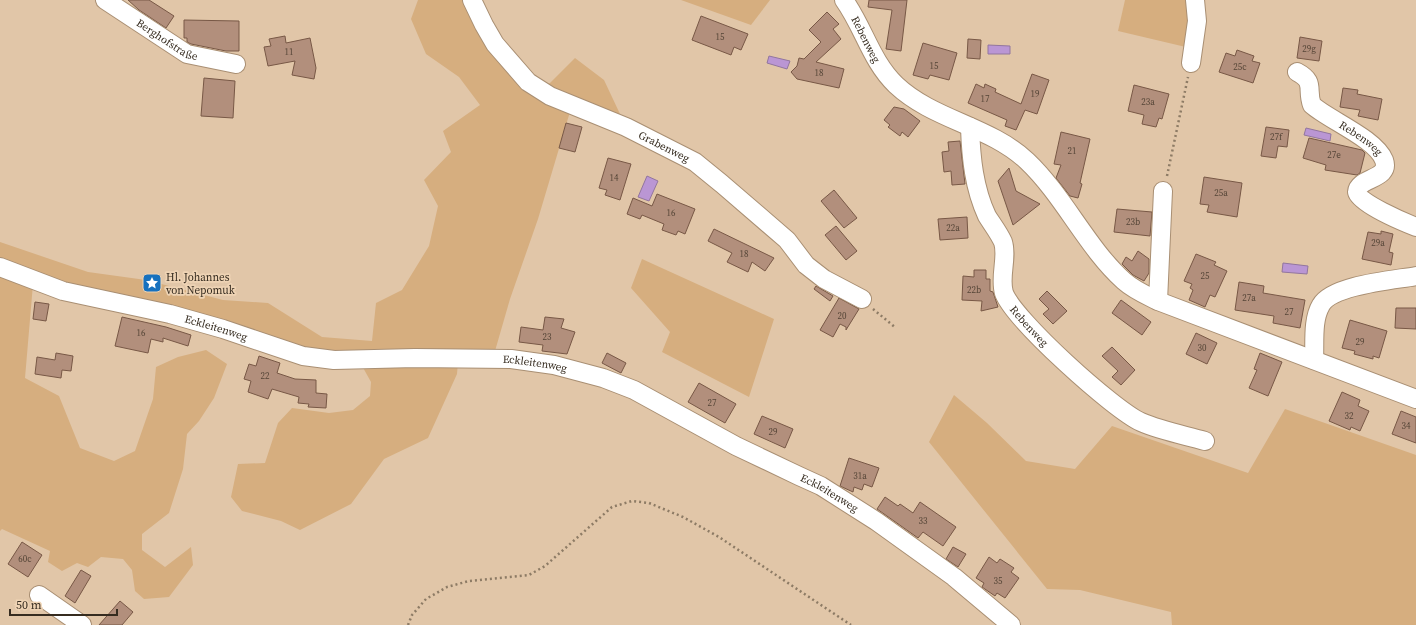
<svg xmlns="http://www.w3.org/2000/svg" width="1416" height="625" viewBox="0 0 1416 625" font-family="'Source Serif 4',serif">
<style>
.green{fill:#d6ae7f}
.water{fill:#ba96d4;stroke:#92769e}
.building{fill:#b28f7c;stroke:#785846}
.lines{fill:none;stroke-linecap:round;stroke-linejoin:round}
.minor-casing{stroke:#a98f73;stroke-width:20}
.path{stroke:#8d7b65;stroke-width:2.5;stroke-dasharray:2 3;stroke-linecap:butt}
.minor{stroke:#fff;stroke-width:18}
.labels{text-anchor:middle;stroke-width:3.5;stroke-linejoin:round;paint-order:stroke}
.number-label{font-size:9px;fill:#554537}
.street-label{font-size:11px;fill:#362c20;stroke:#eed3b4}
.poi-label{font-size:11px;fill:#362c20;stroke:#eed3b4;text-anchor:start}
</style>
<rect width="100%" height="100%" fill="#e1c6a8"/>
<g class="green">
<polygon points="418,0 471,0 528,92 550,83 575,58 604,80 620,114 572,105 538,219 510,299 495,351 459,350 457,374 428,438 384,459 351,504 300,530 281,521 242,511 231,497 238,464 265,463 278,423 292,408 329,413 353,410 370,396 371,382 361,364 33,284 25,378 59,396 80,448 114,461 135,451 153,399 156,367 178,357 206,350 227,364 214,398 199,421 187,434 183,469 169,513 142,534 142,550 165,567 191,547 193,565 169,597 144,599 135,591 132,570 123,559 101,557 88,567 77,563 62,571 48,562 50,551 2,529 0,531 0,242 88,272 146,280 223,300 268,303 322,337 372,341 376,303 402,290 429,246 438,206 424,180 451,152 443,131 480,105 459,77 426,54 411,19"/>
<polygon points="681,0 770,0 751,25"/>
<polygon points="1125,0 1192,0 1190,48 1118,31"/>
<polygon points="642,259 774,319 749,397 662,352 670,332 631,288"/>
<polygon points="954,395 987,423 1026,461 1075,469 1112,426 1248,473 1285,409 1416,455 1416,625 1172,625 1171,612 1080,590 1047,589 929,442"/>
</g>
<g class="water">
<polygon points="988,45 1010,46 1010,54 988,54"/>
<polygon points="769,56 790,61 787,69 767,63"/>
<polygon points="1306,128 1331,134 1330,141 1304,135"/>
<polygon points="647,176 658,181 649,201 638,197"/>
<polygon points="1283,263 1308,266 1307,274 1282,272"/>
</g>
<g class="building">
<polygon points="128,0 149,0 174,16 166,28 139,10"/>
<polygon points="869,0 907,0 901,51 886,49 892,10 868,7"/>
<polygon points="827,12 839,24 833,29 841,39 816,62 844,69 839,88 797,79 791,72 797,66 799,58 804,59 821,42 809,30"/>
<polygon points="701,16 748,34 741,50 734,47 731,55 692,40"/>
<polygon points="184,20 239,21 239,51 226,51 191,44 187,42 187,38 184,38"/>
<polygon points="285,36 286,43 310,38 316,68 314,79 292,75 295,61 268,66 264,47 271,46 269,39"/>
<polygon points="1300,37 1322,41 1319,61 1297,58"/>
<polygon points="968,39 981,40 980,59 967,58"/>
<polygon points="923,43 957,53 949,80 930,75 928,79 913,75"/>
<polygon points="1237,50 1254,56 1252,61 1260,63 1253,83 1219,72 1226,53 1235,56"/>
<polygon points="1032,74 1049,80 1037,114 1025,110 1016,130 1005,126 1007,120 968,103 976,84 984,88 985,84 996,89 995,92 1021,104"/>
<polygon points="204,78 235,81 233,118 201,116"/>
<polygon points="1134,85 1169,94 1162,119 1159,118 1156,127 1142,124 1144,115 1128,111"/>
<polygon points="1343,88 1358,90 1357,94 1382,99 1378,120 1358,116 1360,110 1340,107"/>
<polygon points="894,107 904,109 920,121 908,137 902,132 900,136 888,127 890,125 884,120"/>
<polygon points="566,123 582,127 575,152 559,148"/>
<polygon points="1266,127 1289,130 1287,147 1278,146 1276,158 1261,156"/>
<polygon points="1061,132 1090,139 1080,183 1082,184 1078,198 1070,196 1056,178 1061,165 1054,164"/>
<polygon points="1309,138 1362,150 1365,153 1360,173 1357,175 1325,170 1326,165 1303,158"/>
<polygon points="960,141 965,184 952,185 951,171 944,172 942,152 949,151 948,142"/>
<polygon points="608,158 631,164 620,200 605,195 607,190 599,188"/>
<polygon points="1009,168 1016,191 1040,204 1013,225 998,181"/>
<polygon points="1204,177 1242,183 1237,217 1207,212 1209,205 1200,204"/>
<polygon points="834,190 857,218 844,228 821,201"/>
<polygon points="657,194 695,209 685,234 678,231 676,235 662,230 664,224 642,215 640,219 627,214 633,198 652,206"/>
<polygon points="1117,209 1152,212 1150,236 1114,232"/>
<polygon points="967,217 968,238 940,240 938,219"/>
<polygon points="836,226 857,251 846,260 825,235"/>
<polygon points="714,229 774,258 765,271 752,262 748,272 727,262 732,253 708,241"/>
<polygon points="1381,231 1393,234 1389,252 1393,253 1391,265 1362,259 1368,232 1381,234"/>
<polygon points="1138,251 1149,259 1149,273 1144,281 1133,275 1122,264 1126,257 1132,261"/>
<polygon points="1196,254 1216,262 1214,265 1227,271 1215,297 1210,295 1205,307 1189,300 1193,290 1190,288 1192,284 1184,281"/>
<polygon points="974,270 986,270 986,279 990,279 990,291 993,292 998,307 981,311 982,301 962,300 963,276 974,277"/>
<polygon points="1239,282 1264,286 1263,293 1305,300 1300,328 1273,323 1274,316 1235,310"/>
<polygon points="816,286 833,296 830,301 814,289"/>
<polygon points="1047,291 1067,311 1053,324 1043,314 1049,309 1039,299"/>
<polygon points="839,298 859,309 846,330 846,327 840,324 833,337 820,330"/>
<polygon points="1121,300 1151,322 1142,335 1112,313"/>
<polygon points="35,302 49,304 46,321 33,319"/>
<polygon points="1396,308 1416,308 1416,329 1395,328"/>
<polygon points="122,317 166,327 191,335 188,346 163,338 163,342 151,339 148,353 115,346"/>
<polygon points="545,317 564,319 561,328 575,332 567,354 542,351 543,345 519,342 521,327 543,330"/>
<polygon points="1350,320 1387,331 1379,358 1373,356 1373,359 1354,354 1355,351 1342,348"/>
<polygon points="1196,333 1217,343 1207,364 1186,354"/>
<polygon points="1112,347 1135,370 1121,385 1112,377 1118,371 1102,356"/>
<polygon points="56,353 73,356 71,371 62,370 61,378 35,374 37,357 55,360"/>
<polygon points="607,353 626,363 621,373 602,363"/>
<polygon points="1260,353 1282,362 1268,396 1249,388 1257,370 1254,369"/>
<polygon points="259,356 280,363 277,373 295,379 316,380 316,393 327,394 326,408 308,407 309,404 298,403 299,397 272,389 268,399 248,392 251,381 244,379 249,364 256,366"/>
<polygon points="699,383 736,404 725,423 688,402"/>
<polygon points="1342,392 1360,400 1358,406 1369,411 1360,431 1351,427 1350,430 1329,421"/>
<polygon points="1401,411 1416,417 1416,443 1392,434"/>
<polygon points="762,416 793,429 785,448 754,434"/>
<polygon points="849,458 879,468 872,487 864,484 862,490 854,487 853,492 840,486"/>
<polygon points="885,497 898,506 900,504 913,513 920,502 956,527 943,546 923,532 918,538 877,509"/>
<polygon points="22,542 42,555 28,577 8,564"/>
<polygon points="953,547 966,554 958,567 946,559"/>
<polygon points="989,557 997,563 1000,559 1014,568 1011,572 1019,578 1005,598 997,593 995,596 982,587 984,583 976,578"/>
<polygon points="81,570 91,576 75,603 65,596"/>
<polygon points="120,601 133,612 122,625 99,625"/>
</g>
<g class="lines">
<g class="minor-casing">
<g id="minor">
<path id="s1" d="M105,0L187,54L236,64"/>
<path id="s2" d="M472,0L484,25L495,44L528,82L550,96L626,127L695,162L722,184L787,240L806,265L824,279L862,299"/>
<path id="s3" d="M844,0C864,28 871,61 896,85C933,120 990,126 1027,161C1064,196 1087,248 1124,281C1134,290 1146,295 1158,301L1416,399"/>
<polyline points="1191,63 1197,21 1195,0"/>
<path id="s4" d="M1297,72C1316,82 1306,89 1312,105C1329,120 1376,139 1384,160C1391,180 1358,177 1357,192C1356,202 1406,223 1416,227"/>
<path id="s5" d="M970,127C971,158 974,188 987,216C992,224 999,233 1003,242C1008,257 999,277 1004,293C1014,320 1114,410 1141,422C1162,431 1184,435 1205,441"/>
<path id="s6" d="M0,267L63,291L170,314L223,329L303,356L334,360L415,358L511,359L554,365L603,378L634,390L736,446L799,476L821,486L876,521L954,577L1011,625"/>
<polyline points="1158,301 1163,191"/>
<path d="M1314,360C1315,343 1312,320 1321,305C1332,285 1394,280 1416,276"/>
<polyline points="39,595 82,625"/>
</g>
</g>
<g class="path">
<polyline points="1167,176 1188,77"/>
<polyline points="873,309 896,328"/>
<polyline points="408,625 412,615 426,599 447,587 469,581 529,575 545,566 612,507 632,501 649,503 683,517 719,537 851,625"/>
</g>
<use href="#minor" class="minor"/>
</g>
<defs>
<g id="sight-square" transform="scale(1)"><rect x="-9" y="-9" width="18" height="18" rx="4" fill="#1771be" stroke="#eed3b4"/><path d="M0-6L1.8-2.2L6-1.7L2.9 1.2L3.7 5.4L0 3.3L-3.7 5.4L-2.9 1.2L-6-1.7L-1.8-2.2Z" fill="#fff"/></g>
</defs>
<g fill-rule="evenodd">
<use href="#sight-square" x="152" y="283"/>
</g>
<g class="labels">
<g class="number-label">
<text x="720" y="40">15</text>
<text x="1309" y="52">29g</text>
<text x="289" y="55">11</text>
<text x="934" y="69">15</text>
<text x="1240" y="70">25c</text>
<text x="819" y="76">18</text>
<text x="1035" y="97">19</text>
<text x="985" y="102">17</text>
<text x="1148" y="105">23a</text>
<text x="1276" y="140">27f</text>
<text x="1072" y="154">21</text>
<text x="1334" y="158">27e</text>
<text x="614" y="181">14</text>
<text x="1221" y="196">25a</text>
<text x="671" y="216">16</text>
<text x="1133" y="225">23b</text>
<text x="953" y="231">22a</text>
<text x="1378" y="246">29a</text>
<text x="744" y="257">18</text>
<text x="1205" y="279">25</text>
<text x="974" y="293">22b</text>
<text x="1249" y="301">27a</text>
<text x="1289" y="315">27</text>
<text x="842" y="319">20</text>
<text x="141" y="336">16</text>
<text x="547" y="340">23</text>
<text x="1360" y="345">29</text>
<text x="1202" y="351">30</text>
<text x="265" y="379">22</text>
<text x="712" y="406">27</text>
<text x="1349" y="419">32</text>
<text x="1406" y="429">34</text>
<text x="773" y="435">29</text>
<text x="860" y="479">31a</text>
<text x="923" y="524">33</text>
<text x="25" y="562">60c</text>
<text x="998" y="584">35</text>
</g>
<g class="street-label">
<text dy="4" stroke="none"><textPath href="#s1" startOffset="74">Berghofstraße</textPath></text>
<text dy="4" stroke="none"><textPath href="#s3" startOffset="45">Rebenweg</textPath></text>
<text dy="4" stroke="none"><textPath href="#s4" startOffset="98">Rebenweg</textPath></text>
<text dy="4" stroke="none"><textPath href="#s2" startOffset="251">Grabenweg</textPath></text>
<text dy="4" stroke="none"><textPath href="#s5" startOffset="215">Rebenweg</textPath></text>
<text dy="4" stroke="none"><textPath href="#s6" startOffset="225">Eckleitenweg</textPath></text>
<text dy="4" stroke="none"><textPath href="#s6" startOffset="549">Eckleitenweg</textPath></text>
<text dy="4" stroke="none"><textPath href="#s6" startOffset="873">Eckleitenweg</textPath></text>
</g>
<g class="poi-label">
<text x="166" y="281">Hl. Johannes<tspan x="166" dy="13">von Nepomuk</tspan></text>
</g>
</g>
<path d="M10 609v6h107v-6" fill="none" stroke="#362c20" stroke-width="2"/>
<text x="16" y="609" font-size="12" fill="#362c20" stroke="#eed3b4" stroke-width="3" paint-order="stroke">50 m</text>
</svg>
